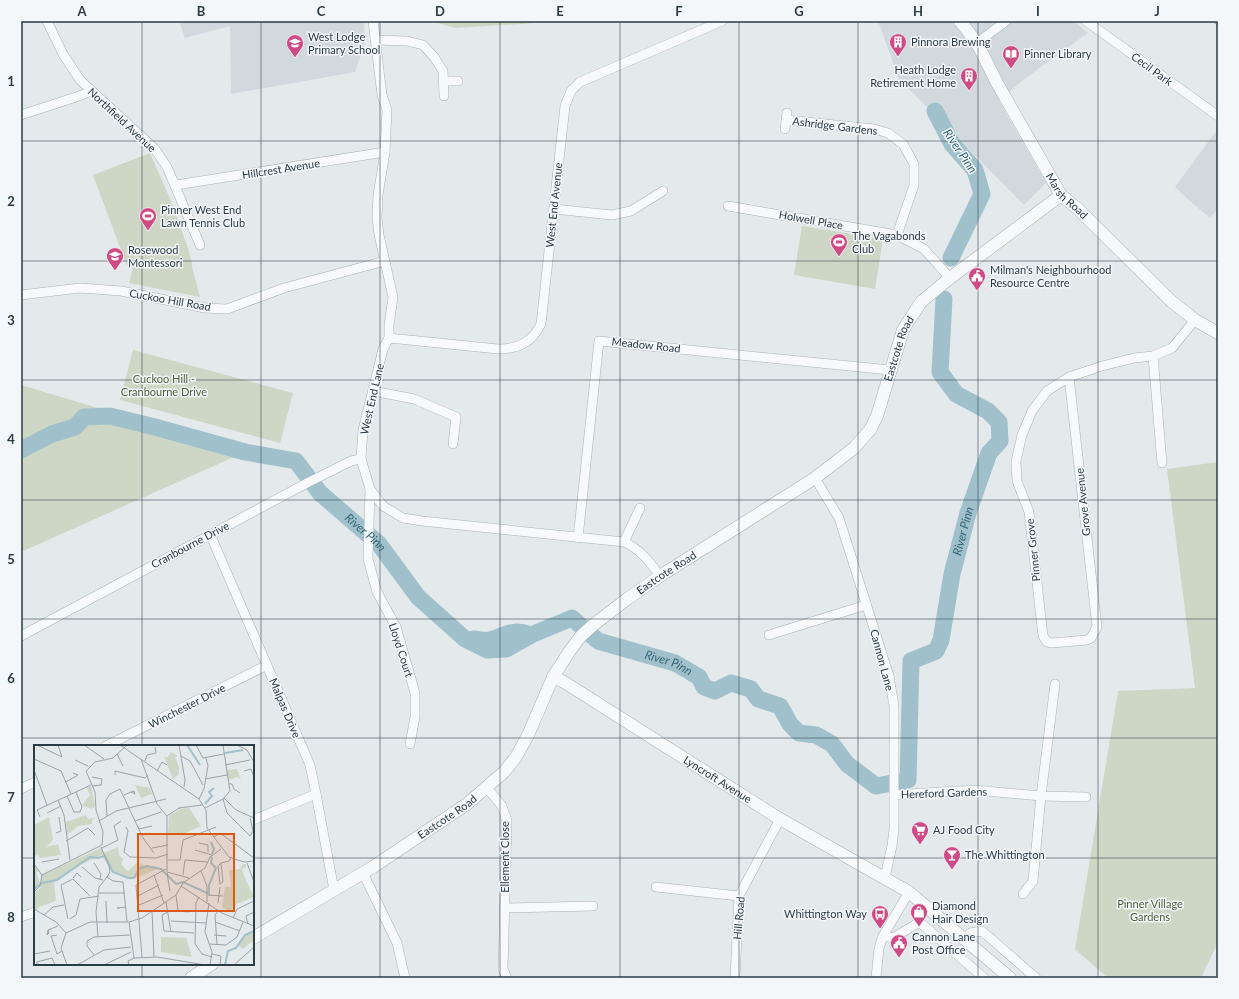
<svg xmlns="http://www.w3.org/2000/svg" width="1239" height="999" viewBox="0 0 1239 999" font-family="Lato,sans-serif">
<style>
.built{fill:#d2d9de}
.green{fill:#ced6c5}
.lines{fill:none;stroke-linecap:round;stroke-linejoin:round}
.river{stroke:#a0c1cb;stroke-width:17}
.minor-casing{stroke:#a9b2b7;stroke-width:10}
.tertiary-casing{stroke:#a9b2b7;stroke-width:13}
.minor{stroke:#f7f9fa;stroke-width:9}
.tertiary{stroke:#f7f9fa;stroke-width:12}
.rail-casing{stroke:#7d8d96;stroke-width:4.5}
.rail{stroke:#f4f7f9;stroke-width:3;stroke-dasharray:9;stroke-linecap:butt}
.grid{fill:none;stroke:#2b3c45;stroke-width:1;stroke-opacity:0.55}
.labels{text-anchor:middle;stroke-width:3;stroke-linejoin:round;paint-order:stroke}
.poi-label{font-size:11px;fill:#2b3c45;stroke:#f4f7f9;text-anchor:start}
.street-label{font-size:11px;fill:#2b3c45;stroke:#f4f7f9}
.park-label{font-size:11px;fill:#4b6039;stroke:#f4f7f9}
.water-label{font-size:12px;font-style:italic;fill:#356779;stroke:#f4f7f9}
.inset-river{fill:none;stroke:#a0c1cb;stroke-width:2}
.inset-road{fill:none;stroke:#9aa4a9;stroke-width:1}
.view{fill:#df580f;fill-opacity:0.15;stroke:#df580f;stroke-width:2}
.inset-edge{fill:none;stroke:#2b3c45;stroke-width:2}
.neatline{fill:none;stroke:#2b3c45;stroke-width:1.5}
.grid-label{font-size:13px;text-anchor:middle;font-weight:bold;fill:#2b3c45}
</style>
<rect width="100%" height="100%" fill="#e4e9ec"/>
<g class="built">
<polygon points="179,21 364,21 365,43 355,72 231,94 230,26 185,38"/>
<polygon points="878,21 1074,21 1088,33 1023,80 999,101 1046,183 1024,205 899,79"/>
<polygon points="1217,130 1218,208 1210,218 1190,201 1175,187"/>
</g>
<g class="green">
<polygon points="431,21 553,21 551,22 456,28"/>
<polygon points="150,153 171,201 187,245 192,263 192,267 200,297 129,283 133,268 127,266 93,175"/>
<polygon points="802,226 883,239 875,289 794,275"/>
<polygon points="133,350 293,393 280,443 120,400"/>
<polygon points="21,385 245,452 21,552"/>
<polygon points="1218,462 1218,942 1201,978 1108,978 1075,949 1118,691 1195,688 1167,469"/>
</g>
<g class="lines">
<g class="river">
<polyline points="935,111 952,144 975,170 982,194 951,258"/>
<path id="s1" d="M21,450L52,434L75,427L84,417L110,416L155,427L245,452L296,461L320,493L379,544L418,597L465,639L487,650L506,649L531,635L572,618L598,641L675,663L699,677L704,687L715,691L731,683L751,689L758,699L780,706L790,724L799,733L816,735L832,744L847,764L876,786L908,780L911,661L936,651L941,640L952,574L968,513L989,453L1000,441L999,422L988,411L956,394L940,372L944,299"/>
<path d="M473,639C479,640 485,641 490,640C509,635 510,628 531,635"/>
</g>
<g class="minor-casing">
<g id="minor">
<polyline points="47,21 63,54 80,80 155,149 167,167 200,245"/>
<path d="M373,21L382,95L387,110L385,152L378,195L377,217L379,235L393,297L389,325V338L383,349L363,430L361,459L370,489L383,506L403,518L422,521L624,542C640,549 650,562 660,576"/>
<polyline points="1086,21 1218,116"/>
<polyline points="375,40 407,41 423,45 434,57 443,71 444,96"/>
<polyline points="977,43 1006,21"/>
<polyline points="444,81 458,81"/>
<polyline points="21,115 82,95 91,91"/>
<polyline points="786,120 874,129 888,133 903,144 914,164 914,185 897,235"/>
<polyline points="785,129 787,113"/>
<polyline points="176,185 385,152"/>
<polyline points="728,206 897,235 924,249 950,278"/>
<polyline points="554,209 612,215 631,211 663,191"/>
<polyline points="21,295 80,288 121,291 205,308 227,309 284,288 385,261"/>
<path d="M389,338L498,349C519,349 532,342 541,324L565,106L571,91L580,82L722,21"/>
<polyline points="1153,356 1162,463"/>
<polyline points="1069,377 1097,627 1091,638 1087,640 1052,643 1047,642 1043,636 1029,512 1017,481 1016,461 1022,435 1032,411 1047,391 1069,377 1102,366 1134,358 1153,356 1172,348 1195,320"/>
<polyline points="373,391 414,399 456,417 453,444"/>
<polyline points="815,478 839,518 889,676 894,706 894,829 892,846 885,877"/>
<polyline points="370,489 368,559 377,592 396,627 415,693 415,717 410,744"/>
<polyline points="210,534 310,765 316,794 334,890"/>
<polyline points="578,538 599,341 890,370"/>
<polyline points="624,542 640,508"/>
<polyline points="769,635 866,605"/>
<polyline points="21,636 307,483 351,461 361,459"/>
<polyline points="106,746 267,665"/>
<polyline points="487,788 502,806 507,821 503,969 507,978"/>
<polyline points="21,789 35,782"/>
<polyline points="894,795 975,790 1041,796 1086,797"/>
<polyline points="253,820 316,794"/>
<polyline points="363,873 397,943 405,978"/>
<polyline points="656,887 739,896"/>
<polyline points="1023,894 1033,881 1041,796 1055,684"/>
<polyline points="504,908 593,906"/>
<polyline points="21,917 35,912"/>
<polyline points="883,936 893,938 918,923 923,925 984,978"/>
<polyline points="965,938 970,933 982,931 1036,978"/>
<polyline points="735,978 739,896 780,819"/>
<polyline points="876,978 879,948 883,936 909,892"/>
</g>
</g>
<g class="tertiary-casing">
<g id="tertiary">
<path id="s2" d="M960,21L977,43L997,83L1061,195L1077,208L1171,301L1195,320L1218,333"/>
<path id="s3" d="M553,677L564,682L780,819L909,892L1010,978"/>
<path id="s4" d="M253,938L373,867L467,804L504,772L516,757L528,735L553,677L569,652L581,636L592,626L627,599L660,576L815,478L854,448L870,430L877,416L903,330L921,302L950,278L1061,195"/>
<polyline points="191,978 212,964"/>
</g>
</g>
<use href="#minor" class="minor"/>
<use href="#tertiary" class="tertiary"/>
<g class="rail-casing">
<polyline id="rail" points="1215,21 1218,23"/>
</g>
<use href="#rail" class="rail"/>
</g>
<path class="grid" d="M142,21V746M261,21V978M380,21V978M500,21V978M620,21V978M739,21V978M858,21V978M978,21V978M1098,21V978M21,141H1218M21,261H1218M21,380H1218M21,500H1218M21,619H1218M21,738H1218M21,858H35M253,858H1218M142,964V978"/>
<defs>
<g id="building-pin" transform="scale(0.9)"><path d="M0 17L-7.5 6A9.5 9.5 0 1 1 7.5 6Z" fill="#cf4b85" stroke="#f4f7f9"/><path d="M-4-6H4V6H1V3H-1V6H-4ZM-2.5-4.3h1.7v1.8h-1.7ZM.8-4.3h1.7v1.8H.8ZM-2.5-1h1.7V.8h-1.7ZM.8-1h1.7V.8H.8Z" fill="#fff"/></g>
<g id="school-pin" transform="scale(0.9)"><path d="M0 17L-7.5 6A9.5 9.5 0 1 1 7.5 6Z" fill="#cf4b85" stroke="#f4f7f9"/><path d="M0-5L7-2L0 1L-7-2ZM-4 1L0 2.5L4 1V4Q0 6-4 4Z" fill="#fff"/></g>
<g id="library-pin" transform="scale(0.9)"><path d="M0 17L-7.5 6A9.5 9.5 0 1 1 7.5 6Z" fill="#cf4b85" stroke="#f4f7f9"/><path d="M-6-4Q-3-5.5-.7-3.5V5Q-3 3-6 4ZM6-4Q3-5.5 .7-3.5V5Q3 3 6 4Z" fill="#fff"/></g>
<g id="stadium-pin" transform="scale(0.9)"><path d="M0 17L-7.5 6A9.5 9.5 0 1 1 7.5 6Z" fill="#cf4b85" stroke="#f4f7f9"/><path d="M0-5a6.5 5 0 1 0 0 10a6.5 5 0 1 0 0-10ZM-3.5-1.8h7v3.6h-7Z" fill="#fff"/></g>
<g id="civic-pin" transform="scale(0.9)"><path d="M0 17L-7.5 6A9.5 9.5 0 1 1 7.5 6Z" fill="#cf4b85" stroke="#f4f7f9"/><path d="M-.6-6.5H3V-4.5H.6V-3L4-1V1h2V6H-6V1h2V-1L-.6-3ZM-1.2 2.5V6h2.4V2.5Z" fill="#fff"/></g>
<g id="supermarket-pin" transform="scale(0.9)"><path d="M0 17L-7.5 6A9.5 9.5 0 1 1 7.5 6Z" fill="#cf4b85" stroke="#f4f7f9"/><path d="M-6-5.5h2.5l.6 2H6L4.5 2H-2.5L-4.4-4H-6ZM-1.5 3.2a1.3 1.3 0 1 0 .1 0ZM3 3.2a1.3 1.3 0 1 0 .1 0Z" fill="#fff"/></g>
<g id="bar-pin" transform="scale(0.9)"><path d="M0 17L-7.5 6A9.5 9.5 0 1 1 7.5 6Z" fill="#cf4b85" stroke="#f4f7f9"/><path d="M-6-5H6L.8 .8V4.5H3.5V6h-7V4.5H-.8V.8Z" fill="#fff"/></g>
<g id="shop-pin" transform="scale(0.9)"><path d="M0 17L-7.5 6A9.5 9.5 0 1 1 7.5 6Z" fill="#cf4b85" stroke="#f4f7f9"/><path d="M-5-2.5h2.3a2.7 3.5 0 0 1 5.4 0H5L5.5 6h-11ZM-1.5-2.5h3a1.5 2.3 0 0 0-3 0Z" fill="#fff"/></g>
<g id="bus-pin" transform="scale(0.9)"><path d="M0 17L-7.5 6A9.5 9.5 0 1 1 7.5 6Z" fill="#cf4b85" stroke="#f4f7f9"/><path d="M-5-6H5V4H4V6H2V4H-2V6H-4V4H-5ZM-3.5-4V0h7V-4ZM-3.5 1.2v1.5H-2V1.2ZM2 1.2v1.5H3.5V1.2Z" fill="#fff"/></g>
</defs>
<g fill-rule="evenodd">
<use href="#building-pin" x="898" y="42"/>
<use href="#school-pin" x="295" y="43"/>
<use href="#library-pin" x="1011" y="54"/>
<use href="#building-pin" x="969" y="76"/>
<use href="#stadium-pin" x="148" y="216"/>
<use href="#stadium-pin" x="839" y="242"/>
<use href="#school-pin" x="115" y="256"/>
<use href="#civic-pin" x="977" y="276"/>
<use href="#supermarket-pin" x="920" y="830"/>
<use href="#bar-pin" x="952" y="855"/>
<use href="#shop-pin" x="919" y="912"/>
<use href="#bus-pin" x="880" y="914"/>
<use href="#civic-pin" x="899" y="943"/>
</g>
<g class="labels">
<g class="poi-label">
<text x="308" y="41">West Lodge<tspan x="308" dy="13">Primary School</tspan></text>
<text x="911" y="46">Pinnora Brewing</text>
<text x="1024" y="58">Pinner Library</text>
<text x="956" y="74" text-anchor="end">Heath Lodge<tspan x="956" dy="13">Retirement Home</tspan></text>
<text x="161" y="214">Pinner West End<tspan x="161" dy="13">Lawn Tennis Club</tspan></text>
<text x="852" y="240">The Vagabonds<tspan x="852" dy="13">Club</tspan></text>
<text x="128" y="254">Rosewood<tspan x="128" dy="13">Montessori</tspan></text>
<text x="990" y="274">Milman's Neighbourhood<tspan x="990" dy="13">Resource Centre</tspan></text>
<text x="933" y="834">AJ Food City</text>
<text x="965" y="859">The Whittington</text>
<text x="932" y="910">Diamond<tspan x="932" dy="13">Hair Design</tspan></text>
<text x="867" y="918" text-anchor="end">Whittington Way</text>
<text x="912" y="941">Cannon Lane<tspan x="912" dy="13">Post Office</tspan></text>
</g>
<g class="street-label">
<text transform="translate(1152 69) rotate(36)" y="4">Cecil Park</text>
<text transform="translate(122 120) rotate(43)" y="4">Northfield Avenue</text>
<text transform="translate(835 126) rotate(7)" y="4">Ashridge Gardens</text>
<text transform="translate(281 169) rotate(-9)" y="4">Hillcrest Avenue</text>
<text dy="4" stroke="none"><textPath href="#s2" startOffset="206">Marsh Road</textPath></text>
<text transform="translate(554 205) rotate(-84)" y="4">West End Avenue</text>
<text transform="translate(811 220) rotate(10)" y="4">Holwell Place</text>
<text transform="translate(170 300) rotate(10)" y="4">Cuckoo Hill Road</text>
<text transform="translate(646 345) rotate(6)" y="4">Meadow Road</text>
<text dy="4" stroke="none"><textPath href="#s4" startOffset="901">Eastcote Road</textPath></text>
<text transform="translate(372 399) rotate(-77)" y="4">West End Lane</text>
<text transform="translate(1083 502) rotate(-96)" y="4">Grove Avenue</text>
<text transform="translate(190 545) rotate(-28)" y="4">Cranbourne Drive</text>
<text transform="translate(1033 550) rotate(-96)" y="4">Pinner Grove</text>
<text dy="4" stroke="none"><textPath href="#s4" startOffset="565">Eastcote Road</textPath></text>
<text transform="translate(401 650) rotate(72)" y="4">Lloyd Court</text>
<text transform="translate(882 660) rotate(75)" y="4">Cannon Lane</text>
<text transform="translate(187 706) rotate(-27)" y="4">Winchester Drive</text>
<text transform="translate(285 708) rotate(67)" y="4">Malpas Drive</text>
<text dy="4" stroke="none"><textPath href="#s3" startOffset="194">Lyncroft Avenue</textPath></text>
<text transform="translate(944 793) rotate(-2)" y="4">Hereford Gardens</text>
<text dy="4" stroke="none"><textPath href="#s4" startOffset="229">Eastcote Road</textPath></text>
<text transform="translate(505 857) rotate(-90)" y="4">Ellement Close</text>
<text transform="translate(739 918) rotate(-85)" y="4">Hill Road</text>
</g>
<g class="park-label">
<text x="164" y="383">Cuckoo Hill -<tspan x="164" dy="13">Cranbourne Drive</tspan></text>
<text x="1150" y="908">Pinner Village<tspan x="1150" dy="13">Gardens</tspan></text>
</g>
<g class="water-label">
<text transform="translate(960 151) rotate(56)" y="4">River Pinn</text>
<text dy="4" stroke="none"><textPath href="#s1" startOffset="1325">River Pinn</textPath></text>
<text dy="4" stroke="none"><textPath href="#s1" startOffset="390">River Pinn</textPath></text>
<text dy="4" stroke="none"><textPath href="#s1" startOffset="762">River Pinn</textPath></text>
</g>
</g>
<g transform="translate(34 745)">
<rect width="220" height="220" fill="#e4e9ec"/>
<path d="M137,7L144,11L141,12L145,22V29L139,34L130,11L133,13ZM203,24L207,35L204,32L194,35L192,25ZM101,40L116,43L118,49L107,53ZM57,41L61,62L57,64L48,60L56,50L53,43ZM155,63L167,81L147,90L134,89L135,71L146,64ZM52,70L54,74L64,72L58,74V79L44,81L33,90L32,77ZM15,72L19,95L12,102L24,99L27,110L6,113L4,110L0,111V80ZM84,102L85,110L89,114L87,119L94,126L103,118L123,124L97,135L77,126L68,110L41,122L20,137L22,156L5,162L3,165L0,163V149L6,143L8,130L67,103L70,108ZM0,119L5,126L2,127L6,138L0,146ZM209,119H212V122L208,124L210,131L220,152L200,160L196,167L188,162L191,142H197L195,125L206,124ZM220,186V195L209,204L204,200L210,190ZM127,192L152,193L158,212L127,207Z" fill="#ced6c5"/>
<path class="inset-river" d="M153,0L166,20M191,8L209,5M171,59L178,51L175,47L180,43M177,97L180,104L178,109M0,144L8,138L23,135L56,112L64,113L71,111L79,127L94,133H100L105,124L113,121L127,124L142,139L149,137L175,149V140L182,123L177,118L178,112M191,220L194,206L202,203L211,190L220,186"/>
<path class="inset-road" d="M3,0L28,12L24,0M50,0L70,14M86,0L165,54L172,65L173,83L195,112L210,117L220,116M145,0L151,35L150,42M162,0L169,13L190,9M203,0L213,5L220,17M83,9L89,21M147,11L156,16L169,40M0,14L27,26L37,49M107,14L123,59L133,71M41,15L54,21M111,16L113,10L122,8L121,2M191,20L216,15M0,25L13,60M123,26L128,17L133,20M210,26L217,24L220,32M81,30V26L111,33L114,30M58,32L68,34L67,40L58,41M171,34L193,30M32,37L44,30L39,28M195,39H198L200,44L206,48M90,50L97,47L100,46L101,49L97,47M33,51L40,67H46L48,62L42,47M190,53L202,65L220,73M165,54L170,44L174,21L172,13M189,54L193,68L216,91L219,86L216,73M24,55L30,70L36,115M171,63L189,54L196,46L189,0M13,68L27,61M73,71L72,55L76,49L86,44L109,93L120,108M133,71V127L155,133M133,71L145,63L168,60M6,72L3,65L57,40M65,76L82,66L132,54M101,76L127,67M92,82L94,86L90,107L96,112L122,113L134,109M105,84L118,81M22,88L27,86L25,72M180,92L186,88L220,113M32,96L54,83L61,90M165,98L174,100V107M67,102L75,121L76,127L73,132M68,103L84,95L80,81L87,76M118,103L134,100M161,105L178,110M134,115H146L149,95L182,82M8,117L25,114M60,118L67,129L66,134M187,118L189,137L186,139L184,121L187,118L195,116L197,113M213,118L220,137M0,119L8,130M48,122L61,133L69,135M167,126L173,141V157M133,128L136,146M120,130L130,158M149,130L151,115L173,117M73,132L79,136L89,137L93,177M39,133L43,128L47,132M27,140L39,134L56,151M27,140L34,174M147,141L188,168L220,181M0,147L6,141L8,130L68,100L69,87L62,65L61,47L52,26L61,17L79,13L93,0M65,148H91M142,150L144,166L155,167M174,150L189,151M104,151L125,140M165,152L162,158L161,199L168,209L178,212M72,156L73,178M132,157L137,187M175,158L171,187L178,207L176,220M184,158L186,142M105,160L129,150M86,163H83L92,162M0,164L22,177L32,188M118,166L120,212M136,166L128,170L130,186L160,188M10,170L19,162L30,160M199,173L203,164L220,156M36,174L42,170L46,154L65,151M137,176L172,178M95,177L100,213M181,177L206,186M214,179L212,171L220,167M14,185L13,190L15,188L14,185L24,181M32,188L56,177H95L108,173L142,150L149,138L171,123L176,112L187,104M32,188L27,203L33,220M23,190L17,191L23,209L28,206M180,190L192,191M64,192L62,167L65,142L73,132M175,199L192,200L203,192L209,177M183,200L181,170L184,166M0,209L16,206M178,209L187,211L186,220M60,210L53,201V196L60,192L96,190M108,212L102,140L132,124M3,220V217L18,213L21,220M43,220L70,205L97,202M70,220L97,207M95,220L94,216L100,213L123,212L171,220M200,220L220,202"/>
<path class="view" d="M104,89H200V166H104Z"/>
<rect width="220" height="220" class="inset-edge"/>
</g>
<rect width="1239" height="999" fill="none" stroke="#f4f7f9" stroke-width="44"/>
<rect x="22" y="22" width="1195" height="955" class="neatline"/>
<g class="grid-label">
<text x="82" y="16">A</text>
<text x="201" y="16">B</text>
<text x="321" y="16">C</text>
<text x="440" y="16">D</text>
<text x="560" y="16">E</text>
<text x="679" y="16">F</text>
<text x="799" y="16">G</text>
<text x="918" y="16">H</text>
<text x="1038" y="16">I</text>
<text x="1157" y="16">J</text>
<text x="11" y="86">1</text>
<text x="11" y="206">2</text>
<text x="11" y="325">3</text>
<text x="11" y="444">4</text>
<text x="11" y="564">5</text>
<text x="11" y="683">6</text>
<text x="11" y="802">7</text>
<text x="11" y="922">8</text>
</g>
</svg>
